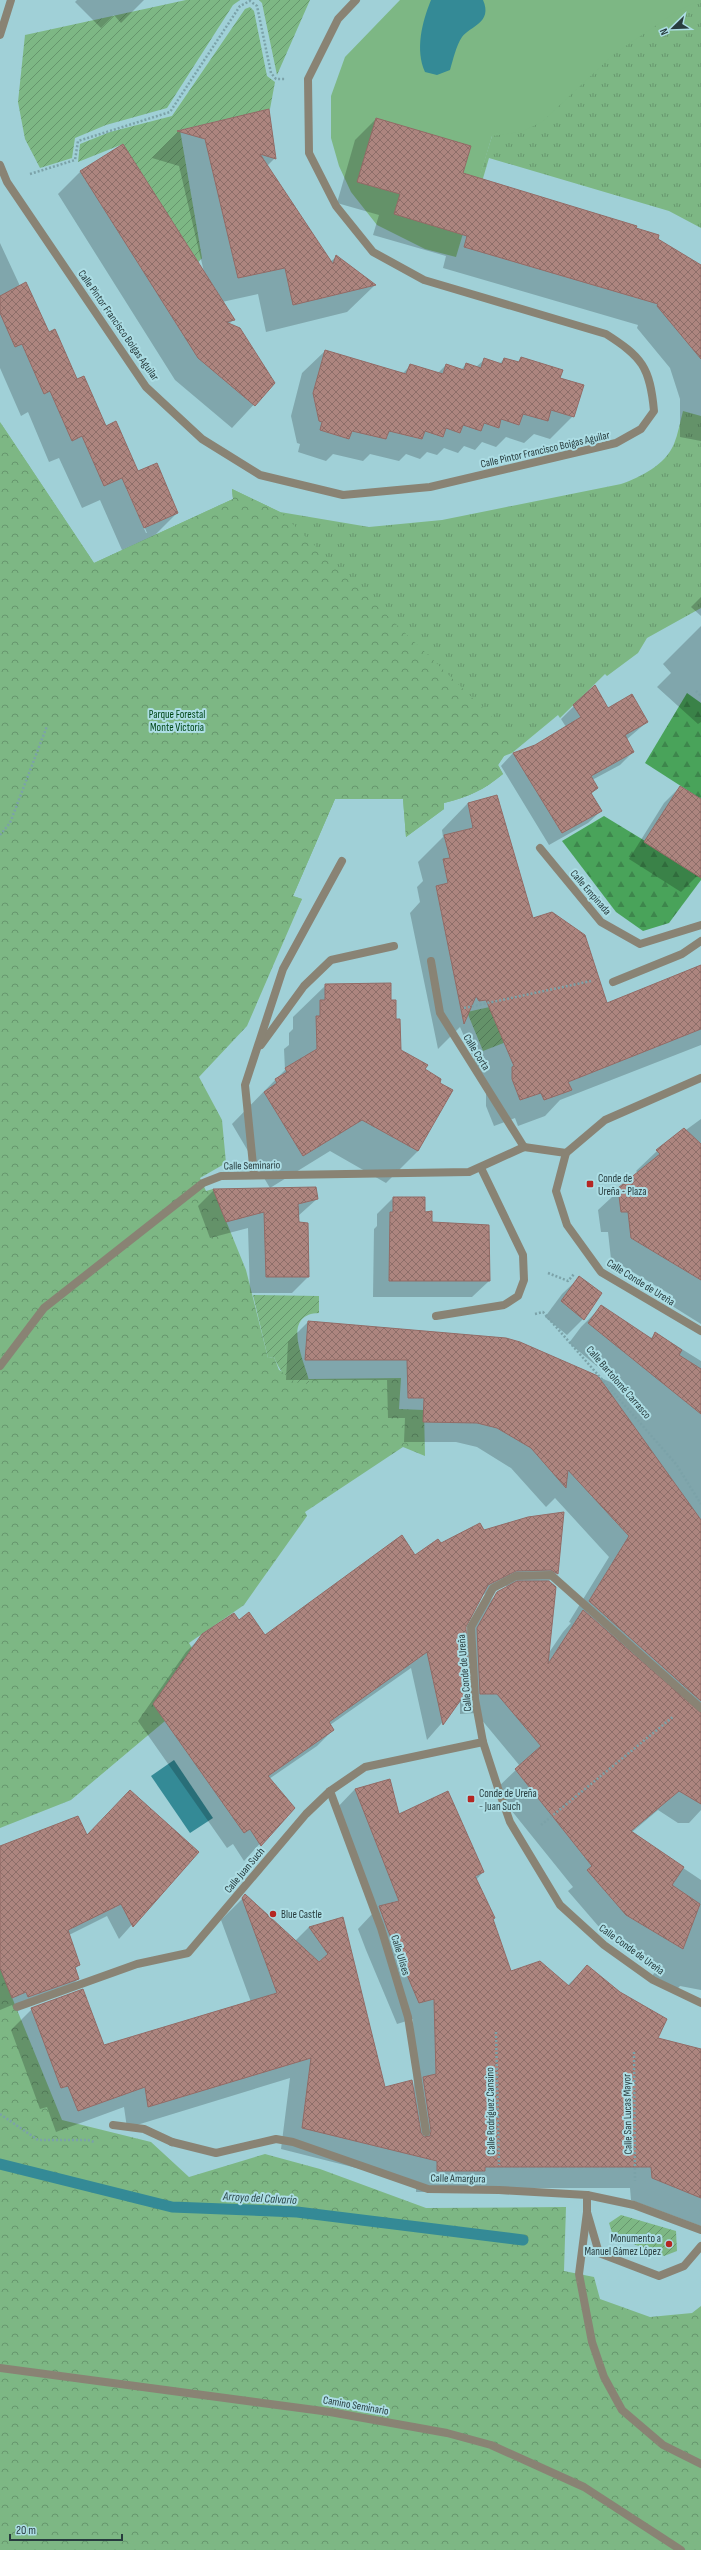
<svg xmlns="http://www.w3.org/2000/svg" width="701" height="2550" viewBox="0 0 701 2550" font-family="'Sofia Sans Condensed',sans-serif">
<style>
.grass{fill:url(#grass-tufts)}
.forest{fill:url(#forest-firs)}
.park{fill:url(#park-crowns)}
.garden{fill:url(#garden-furrows)}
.pitch{fill:#7db784}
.water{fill:#348a96}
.shadow{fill:#0003;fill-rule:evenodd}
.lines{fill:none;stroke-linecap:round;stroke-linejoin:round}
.stream{stroke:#348a96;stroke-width:11}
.building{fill:url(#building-cross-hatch);stroke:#926b66}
.path{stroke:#7ba2a8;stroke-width:2.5;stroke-dasharray:2 2;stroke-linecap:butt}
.lane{stroke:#898374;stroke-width:8}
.street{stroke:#898374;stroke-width:8}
.poi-dot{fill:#b52622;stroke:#acdde4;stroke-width:1.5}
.labels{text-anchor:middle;stroke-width:4;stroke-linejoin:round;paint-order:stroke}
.street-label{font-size:11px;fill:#283c3e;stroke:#acdde4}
.park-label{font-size:11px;fill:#014717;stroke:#acdde4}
.poi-label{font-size:11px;fill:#283c3e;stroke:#acdde4;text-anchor:start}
.water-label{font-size:12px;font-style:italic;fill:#2b464a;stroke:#acdde4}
</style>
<defs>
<pattern id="grass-tufts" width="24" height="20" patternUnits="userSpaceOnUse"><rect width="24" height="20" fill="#7db784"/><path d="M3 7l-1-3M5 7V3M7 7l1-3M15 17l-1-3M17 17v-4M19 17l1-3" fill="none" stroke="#66966d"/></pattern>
<pattern id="forest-firs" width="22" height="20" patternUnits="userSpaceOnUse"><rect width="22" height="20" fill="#49a35a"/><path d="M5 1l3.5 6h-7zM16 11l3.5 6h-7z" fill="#3d864c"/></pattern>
<pattern id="park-crowns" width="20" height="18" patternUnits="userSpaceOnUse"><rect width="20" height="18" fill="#7db784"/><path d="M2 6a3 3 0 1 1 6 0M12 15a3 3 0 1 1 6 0" fill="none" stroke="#66966d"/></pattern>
<pattern id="garden-furrows" width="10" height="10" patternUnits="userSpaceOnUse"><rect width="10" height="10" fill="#7db784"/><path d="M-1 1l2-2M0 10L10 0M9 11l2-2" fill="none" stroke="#66966d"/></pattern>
<pattern id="building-cross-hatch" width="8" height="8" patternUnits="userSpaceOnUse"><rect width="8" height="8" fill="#ad857f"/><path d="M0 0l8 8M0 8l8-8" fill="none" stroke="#8d6e69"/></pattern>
</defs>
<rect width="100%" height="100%" fill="#a0d0d7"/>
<g class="grass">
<polygon points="582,0 701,0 701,228 669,211 489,158 476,202 472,201 492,136"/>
<path d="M683,411L701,416V608L647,638L638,653L607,676L605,674L560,718L558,715L512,753L504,756L498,765L503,774C484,790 468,797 444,803V809L406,837L403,799H335L293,896L302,899L282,940L0,422L94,563L233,499L232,489L280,512L369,527L442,520L621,484C641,477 665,465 674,444C678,434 680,422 683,411Z"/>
</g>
<g class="forest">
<polygon points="687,693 701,703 701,799 645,763"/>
<polygon points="604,816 701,875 701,880 669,923 643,931 616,912 562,841"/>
</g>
<g class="park">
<path d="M0,422L94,563L233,499L232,489L280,512L521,745L504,756L498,765L503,774C484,790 468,797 444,803V809L406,837L403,799H335L293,896L302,899L247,1026L199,1077L222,1120L226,1163L200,1178L206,1191L213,1189L246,1270L268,1358L274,1357L279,1370L309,1384V1379L401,1378L399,1409L424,1410L425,1456L403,1447L305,1512L307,1516L244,1605L189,1643L192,1648L153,1704L165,1721L71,1800L0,1828Z"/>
<polygon points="0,1968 62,2120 151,2142 189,2177 265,2154 320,2169 426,2208 566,2207 564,2271 594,2277 600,2299 650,2317 692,2313 701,2306 701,2550 0,2550"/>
</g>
<g class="garden">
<polygon points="186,0 240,0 233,5 167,108 106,125 75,138 72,158 40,168 25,139 18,102 25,35"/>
<polygon points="259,0 310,0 277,75 262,3"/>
<polygon points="250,7 254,11 267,76 275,82 270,109 180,130 202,258 198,262 123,144 78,162 80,144 110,132 172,116 245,9"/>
<polygon points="593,984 600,1005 483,1051 467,1012"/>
<path d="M253,1295L319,1296V1313C279,1314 306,1364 310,1384C290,1383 281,1375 274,1357L268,1358Z"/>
<polygon points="621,2215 676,2231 677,2251 664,2256 613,2236 609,2223"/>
</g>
<polygon class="pitch" points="400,0 700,0 676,12 614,54 542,122 521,132 492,136 456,257 425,249 377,225 351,192 339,166 331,138 331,96 345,57"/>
<g class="water">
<path d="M431,0H483C493,23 470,26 462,37C456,46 453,60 450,70L437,75L425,72C415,50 422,22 431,0Z"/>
<polygon points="174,1760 213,1818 190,1833 151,1776"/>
</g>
<g class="shadow">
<polygon points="77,0 144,0 121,23 114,15 101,28 75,2"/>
<polygon points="268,110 275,158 267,166 330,262 336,257 374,286 347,312 266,332 258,294 222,302 233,320 229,324 274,383 232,428 175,380 58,194 81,171 204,272 179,166 152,158 178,132"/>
<polygon points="376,119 461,174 635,229 701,266 701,441 680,437 680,399 670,368 637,328 638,325 443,268 446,256 373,235 379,215 337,203 355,140"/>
<path d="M0,243L20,286L106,427L137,473L177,513L155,535L122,550L100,500L82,508L59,458L49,462L28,412L21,416L0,368ZM126,488H128L147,533H146Z"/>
<polygon points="325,351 402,374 410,366 438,373 446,365 461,370 466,364 476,367 484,360 499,364 504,359 517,363 521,358 558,378 573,416 550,439 534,434 524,443 506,437 496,447 482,442 475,450 464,446 458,453 444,448 437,455 427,452 420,459 406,454 399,461 370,454 363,461 333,454 326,461 298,452 300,444 297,443 291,416 302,373"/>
<polygon points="701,597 701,616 691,607"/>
<polygon points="701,626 701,722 698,724 657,687 671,673 663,664"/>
<polygon points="574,706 608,709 647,722 626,740 633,752 620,765 592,780 596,788 591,794 601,811 588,823 549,845 501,766 513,753 535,746 566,727 561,719"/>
<polygon points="680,787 701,800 701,868 698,875 681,892 629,859 664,803"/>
<polygon points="468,803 532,920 606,1004 701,966 701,1045 560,1100 545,1116 518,1126 515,1118 494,1126 486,1106 486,1094 488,1092 460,1027 438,1049 410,913 420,902 417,887 423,881 418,862 443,837 442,830"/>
<polygon points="326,985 390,1001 400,1051 424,1069 418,1151 386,1183 330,1151 270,1188 232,1124 285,1070 284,1049 289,1045 289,1033 293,1029 293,1017"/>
<polygon points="701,1119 701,1324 669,1304 673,1296 611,1259 608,1232 601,1232 598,1210 638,1173 636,1171 657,1151"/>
<polygon points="214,1190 317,1199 298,1216 308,1277 292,1293 250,1293 248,1228 210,1238 198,1206"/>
<polygon points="393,1198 424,1213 489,1281 472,1297 373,1297 374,1229 377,1226 377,1214"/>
<polygon points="579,1278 583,1319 567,1335 545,1317 562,1294"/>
<path d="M601,1307L650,1339L656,1333L701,1361V1706H664L701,1752V1810L689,1823H678L658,1810L631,1833L701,1880V1990L680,1986L675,1991L652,1976L659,1967L606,1935L568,1891L573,1887L495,1790L520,1766L476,1713L460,1714V1702L427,1740L411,1668L330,1725L333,1730L317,1746L269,1779L293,1807L244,1861L233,1844L227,1848L138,1721L186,1652L203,1635L238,1622L265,1636L415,1556L441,1544L484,1531L557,1573L549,1581L548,1654L563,1632L571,1623L569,1622L609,1557L555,1498L546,1507L511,1468L477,1447L456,1442H404L405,1418H388L387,1380H286L288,1342L308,1322L520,1343L622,1387L569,1343L581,1327ZM498,1586H511L498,1593L477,1614L465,1635V1627L481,1596Z"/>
<polygon points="389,1780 398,1815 483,1872 476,1880 494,1918 492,1920 511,1972 567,1986 587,1966 656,2039 701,2050 701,2226 631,2200 630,2188 467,2188 463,2192 416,2192 416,2183 281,2149 290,2078 127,2128 124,2107 56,2132 47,2107 40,2109 11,2030 32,2009 104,2047 251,2002 221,1920 245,1896 295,1941 309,1927 343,1918 384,2088 414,2092 413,2019 397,2024 366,1950 358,1929 374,1912 334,1811 355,1789"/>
<polygon points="86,1836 197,1852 119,1939 107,1916 69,1935 79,1965 75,1969 78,1979 65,1992 14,2010 12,2005 0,2010 0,1847"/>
</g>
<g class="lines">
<polyline class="stream" points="0,2164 172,2207 297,2212 523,2240"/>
</g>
<g class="building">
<polygon points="269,109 276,159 260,154 333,264 336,255 376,285 293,305 285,268 238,278 205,139 177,131"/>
<polygon points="376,118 471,146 463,173 637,226 636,228 659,235 658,239 701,265 701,359 657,306 658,304 464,247 467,236 394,214 400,194 357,182"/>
<polygon points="123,144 235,320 226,322 240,328 275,383 255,406 198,358 80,171"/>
<polygon points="26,282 49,332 55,329 77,379 84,376 106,426 116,421 138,471 157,463 178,513 144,528 122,478 104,486 82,436 72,441 50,391 44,394 22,344 15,347 0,313 0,296"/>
<polygon points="325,350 406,374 410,364 443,374 446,364 464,370 466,363 481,368 484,358 502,364 504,358 519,362 521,357 563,370 560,378 584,385 574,417 551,410 548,421 523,414 519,425 501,419 499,428 484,423 481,431 463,425 460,433 446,428 443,437 425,431 422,439 389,431 386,439 352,431 349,439 320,430 322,422 319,421 313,393"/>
<polygon points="595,685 608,708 632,694 648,722 625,735 634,752 591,776 598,788 591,793 602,811 562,833 513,753 535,745 581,717 573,705"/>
<polygon points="680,786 701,799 701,878 644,842"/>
<polygon points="497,795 533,918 552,912 585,935 607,1003 701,965 701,1029 568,1082 572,1090 544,1100 541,1093 520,1100 512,1079 512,1067 514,1066 486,1000 479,1001 476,996 464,1024 436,886 448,883 443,859 450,858 444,835 473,828 468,803"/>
<polygon points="391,983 391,1000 396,1000 396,1019 400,1019 401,1050 428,1065 425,1069 441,1079 440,1083 453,1090 418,1151 362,1120 303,1156 264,1092 277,1083 275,1079 287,1072 285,1068 317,1049 316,1016 320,1016 320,1000 325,1000 325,984"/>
<polygon points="684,1128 701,1144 701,1280 631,1238 628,1212 621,1212 618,1188 660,1154 656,1150"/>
<polygon points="316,1187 318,1199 298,1204 299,1222 308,1223 309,1277 266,1277 264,1212 226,1222 213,1189"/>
<polygon points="393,1197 425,1197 425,1212 432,1211 432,1222 489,1225 490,1281 389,1281 390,1212 393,1212"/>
<polygon points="579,1276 602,1293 584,1320 561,1301"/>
<polygon points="601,1305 652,1339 655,1332 682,1350 679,1355 701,1369 701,1414 588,1323"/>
<polygon points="308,1321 506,1338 520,1342 598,1376 701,1520 701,1701 589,1601 629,1536 568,1470 566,1488 531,1448 497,1428 477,1423 423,1422 424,1398 408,1398 407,1360 305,1360"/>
<polygon points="564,1512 558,1574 551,1570 516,1571 488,1585 466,1627 469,1694 465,1694 443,1725 427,1652 329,1722 334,1730 268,1776 295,1808 261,1846 250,1829 244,1833 153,1704 202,1634 234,1613 239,1620 249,1612 265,1635 402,1535 415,1555 438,1539 441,1543 480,1523 484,1530 528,1517"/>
<polygon points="517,1581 549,1581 556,1587 548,1664 583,1610 701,1713 701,1804 679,1791 631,1831 684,1867 672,1885 700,1904 683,1949 626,1915 587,1870 592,1866 515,1769 541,1746 497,1694 480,1694 477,1628 497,1592"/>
<polygon points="390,1779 399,1814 448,1791 484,1872 475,1876 495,1918 493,1919 511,1971 540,1961 569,1986 587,1965 620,1992 667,2019 658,2038 701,2049 701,2198 652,2178 651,2167 485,2167 485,2171 437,2171 437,2161 302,2128 311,2058 148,2107 145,2087 78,2111 68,2086 61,2088 31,2008 83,1989 104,2045 277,1993 242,1898 245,1894 319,1962 328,1954 309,1927 343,1917 385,2087 412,2080 421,2133 424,2137 430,2136 431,2131 423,2077 436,2074 434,1999 419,2003 387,1928 379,1906 399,1901 355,1789"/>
<polygon points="130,1790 199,1852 133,1927 121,1904 68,1930 80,1965 75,1967 79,1979 28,1997 26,1992 12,1998 0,1968 0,1846 78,1816 87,1835"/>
</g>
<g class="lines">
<g class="path">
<polyline points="30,174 75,160 78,141 170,112 240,6 250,1 257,6 271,73 276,79 285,79"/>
<polyline points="696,691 701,696"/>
<polyline points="0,835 10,823 47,726"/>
<polyline points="464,1008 591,981"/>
<polyline points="548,1273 568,1281 574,1274"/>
<polyline points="535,1314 543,1312 676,1464 701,1504"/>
<polyline points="541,1825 674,1716"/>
<polyline points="496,2032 499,2165"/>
<polyline points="634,2052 635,2181"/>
<polyline points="0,2114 38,2140 88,2140 94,2142"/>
</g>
<g class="lane">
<polyline points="540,848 601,922 640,944 701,925"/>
<polyline points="613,982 682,954 701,941"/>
<polyline points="261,1045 304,986 331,960 394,946"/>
<polyline points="254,1175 245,1085 283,969 342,861"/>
<polyline points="113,2125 144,2129 172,2142"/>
<polyline points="587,2195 587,2212 599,2253 659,2276 684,2266 701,2246"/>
<polyline points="587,2212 579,2274 592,2342 604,2377 622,2410 663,2445 701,2464"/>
<polyline points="0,2368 330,2412 447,2433 491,2445 584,2487 681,2550"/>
</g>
<g class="street">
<polyline points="0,35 11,0"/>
<path d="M0,165L7,182L146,387L202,439L260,475L343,495L430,487L616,443L641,429L654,411C650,367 642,357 606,334L424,280L373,252L336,206L309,153L308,79L338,19L356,0"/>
<polyline points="431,961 440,1013 524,1147"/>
<polyline points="701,1078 605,1120 566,1153 556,1191 567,1225 601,1272 701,1331"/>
<polyline points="524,1147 566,1153"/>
<polyline points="436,1316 504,1305 518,1296 524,1280 523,1255 481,1168"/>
<polyline points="0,1366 44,1308 203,1183 221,1176 469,1172 524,1147"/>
<polyline points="701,1708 551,1575 516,1576 493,1588 471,1627 475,1699 483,1742 498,1788 510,1822 560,1905 604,1945 653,1980 701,2003"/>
<polyline points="330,1791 381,1928 408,2017 426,2132"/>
<polyline points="17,2007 137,1964 188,1953 306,1814 330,1791 365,1767 483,1742"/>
<polyline points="172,2142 216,2153 276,2139 293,2142 428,2189 499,2190 587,2195 634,2205 701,2230"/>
</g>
</g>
<g class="poi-dot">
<rect x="586" y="1180" width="8" height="8" rx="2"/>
<rect x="467" y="1795" width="8" height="8" rx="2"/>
<circle cx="273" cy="1914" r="4"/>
<circle cx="669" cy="2244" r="4"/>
</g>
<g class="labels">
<g class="street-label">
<text transform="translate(119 325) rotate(55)" y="4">Calle Pintor Francisco Boigas Aguilar</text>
<text transform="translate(545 449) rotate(-13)" y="4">Calle Pintor Francisco Boigas Aguilar</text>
<text transform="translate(591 892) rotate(49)" y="4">Calle Empinada</text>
<text transform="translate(477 1052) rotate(58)" y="4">Calle Corta</text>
<text transform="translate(252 1165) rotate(-1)" y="4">Calle Seminario</text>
<text transform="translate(641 1282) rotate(32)" y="4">Calle Conde de Ureña</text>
<text transform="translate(619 1382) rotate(49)" y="4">Calle Bartolomé Carrasco</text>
<text transform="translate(464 1673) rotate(-95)" y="4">Calle Conde de Ureña</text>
<text transform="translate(244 1870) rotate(-50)" y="4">Calle Juan Such</text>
<text transform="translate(632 1949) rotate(36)" y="4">Calle Conde de Ureña</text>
<text transform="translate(401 1955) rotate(73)" y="4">Calle Ulises</text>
<text transform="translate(490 2111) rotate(-91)" y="4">Calle Rodríguez Cansino</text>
<text transform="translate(627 2114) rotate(-91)" y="4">Calle San Lucas Mayor</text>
<text transform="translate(458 2178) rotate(1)" y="4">Calle Amargura</text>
<text transform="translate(356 2405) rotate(10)" y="4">Camino Seminario</text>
</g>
<g class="park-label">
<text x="177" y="718">Parque Forestal<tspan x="177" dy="13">Monte Victoria</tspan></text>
</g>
<g class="poi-label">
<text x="598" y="1182">Conde de<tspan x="598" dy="13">Ureña - Plaza</tspan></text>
<text x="479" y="1797">Conde de Ureña<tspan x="479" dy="13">- Juan Such</tspan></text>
<text x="281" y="1918">Blue Castle</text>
<text x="661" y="2242" text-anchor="end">Monumento a<tspan x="661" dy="13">Manuel Gámez López</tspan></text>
</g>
<g class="water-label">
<text transform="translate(260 2198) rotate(3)" y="4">Arroyo del Calvario</text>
</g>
</g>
<g transform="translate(673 28) rotate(247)" stroke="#acdde4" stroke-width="3" paint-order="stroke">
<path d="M0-3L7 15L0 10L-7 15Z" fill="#283c3e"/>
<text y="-6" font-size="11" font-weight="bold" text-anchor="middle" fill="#283c3e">N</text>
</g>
<path d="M10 2534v6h112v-6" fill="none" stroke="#283c3e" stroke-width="2"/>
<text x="16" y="2534" font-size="12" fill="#283c3e" stroke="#acdde4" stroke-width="3" paint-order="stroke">20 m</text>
</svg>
